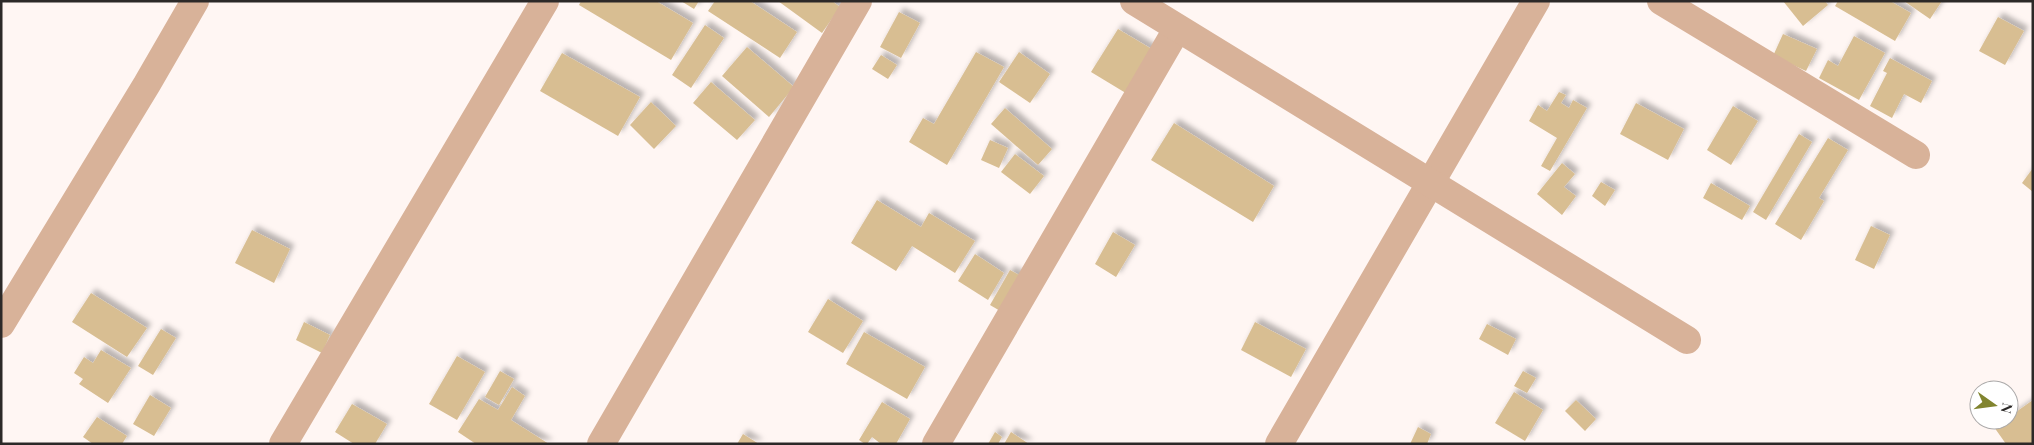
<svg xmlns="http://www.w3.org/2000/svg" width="2034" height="445" viewBox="0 0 2034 445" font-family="'Playfair Display',serif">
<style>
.building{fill:#d8be92;filter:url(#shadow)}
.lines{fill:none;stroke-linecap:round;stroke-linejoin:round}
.minor{stroke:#d8b299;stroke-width:28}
.tertiary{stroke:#d8b299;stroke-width:28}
</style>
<defs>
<filter id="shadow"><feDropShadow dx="4.5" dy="-4.5" stdDeviation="2.5" flood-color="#0004"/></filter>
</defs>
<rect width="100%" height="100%" fill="#fff6f3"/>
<g class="building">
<polygon points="581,1 656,1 693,23 671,60 579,5"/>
<polygon points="681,1 699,1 694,9"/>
<polygon points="715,1 750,1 797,32 780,58 708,11"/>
<polygon points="778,1 832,1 840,7 822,33"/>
<polygon points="1783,1 1825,1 1828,5 1803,26"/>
<polygon points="1838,1 1890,1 1911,13 1895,41 1835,6"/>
<polygon points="1904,1 1942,1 1930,19"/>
<polygon points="899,12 920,23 901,58 880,47"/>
<polygon points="1998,17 2024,31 2005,65 1979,51"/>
<polygon points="705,25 724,38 691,88 672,75"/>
<polygon points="1118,29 1155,51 1129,95 1091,72"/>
<polygon points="1783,34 1817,49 1806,71 1773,56"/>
<polygon points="1854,36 1885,53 1859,100 1819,78 1828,60 1838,66"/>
<polygon points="747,47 794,87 769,117 722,76"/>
<polygon points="976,52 1004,67 947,165 909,142 923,118 934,124"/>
<polygon points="1019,52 1050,74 1030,103 999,82"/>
<polygon points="562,53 640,97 618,136 540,91"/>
<polygon points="881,55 897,65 888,79 872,69"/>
<polygon points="1890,58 1932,81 1921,103 1904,94 1892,118 1870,106 1887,73 1883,71"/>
<polygon points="711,82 755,120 737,140 693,103"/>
<polygon points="1559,92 1566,95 1561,103 1569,108 1573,100 1587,108 1550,171 1541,166 1557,138 1529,121 1538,105 1547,111"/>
<polygon points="651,102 676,126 654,149 630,125"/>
<polygon points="1636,103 1684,129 1668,160 1620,134"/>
<polygon points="1733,106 1758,121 1731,165 1707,150"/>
<polygon points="1005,108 1052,149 1038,165 991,124"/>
<polygon points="1174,123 1274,186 1253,222 1151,160"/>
<polygon points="1799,134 1812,142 1766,220 1753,212"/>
<polygon points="1828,138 1848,150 1819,198 1824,201 1801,240 1775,224"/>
<polygon points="990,140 1008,148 999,168 981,160"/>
<polygon points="1015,154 1044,176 1030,194 1001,172"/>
<polygon points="1562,163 1575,174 1564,187 1576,196 1562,215 1537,194"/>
<polygon points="2033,168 2033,192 2022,183"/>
<polygon points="1601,182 1615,190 1605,206 1592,196"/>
<polygon points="1711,183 1750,206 1742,220 1703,198"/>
<polygon points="877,200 921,227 929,213 975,241 955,273 912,246 896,271 851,243"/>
<polygon points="1871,226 1890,235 1874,269 1855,260"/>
<polygon points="252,230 290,249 274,283 235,263"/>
<polygon points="1113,232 1135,245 1116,277 1095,264"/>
<polygon points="975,254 1004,273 988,300 958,281"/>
<polygon points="1010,270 1028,280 1007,315 990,305"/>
<polygon points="91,293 147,328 127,357 72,322"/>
<polygon points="828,299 863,321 843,353 808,332"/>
<polygon points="304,322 330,335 322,353 296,340"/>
<polygon points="1255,322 1306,349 1291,377 1241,350"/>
<polygon points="1487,324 1516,339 1508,355 1479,339"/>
<polygon points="161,329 176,338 153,375 138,366"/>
<polygon points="864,332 925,367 907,399 846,364"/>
<polygon points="101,350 131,368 108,403 79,384 83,379 74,373 84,357 93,363"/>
<polygon points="457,356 485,372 457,420 429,404"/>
<polygon points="500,371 514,379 499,405 485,397"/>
<polygon points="1523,371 1536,378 1527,393 1514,386"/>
<polygon points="512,387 525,396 511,420 549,444 476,444 458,432 479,399 498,410"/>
<polygon points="1514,392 1543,410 1525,441 1495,423"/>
<polygon points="150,395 171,408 154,436 133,424"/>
<polygon points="1576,400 1596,419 1585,431 1565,411"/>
<polygon points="2033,400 2033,444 2006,444 1994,427 2004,420 2009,420 2009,417"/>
<polygon points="882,402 910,419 896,444 881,444 872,437 867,444 865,444 859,440"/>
<polygon points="352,404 387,424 375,444 354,444 335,432"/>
<polygon points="97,417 127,436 122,444 93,444 83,437"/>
<polygon points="1418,427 1431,434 1427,444 1410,444"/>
<polygon points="995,432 1002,437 998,444 988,444"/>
<polygon points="1011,432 1029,444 1004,444"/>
<polygon points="743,434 759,444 737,444"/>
</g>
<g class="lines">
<g class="minor">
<polyline points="1661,1 1916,155"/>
<polyline points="1,324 147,84 195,1"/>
<polyline points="283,444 545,1"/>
<polyline points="601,444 858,1"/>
<polyline points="936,444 1177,29"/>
<polyline points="1279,444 1536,1"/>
</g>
<polyline class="tertiary" points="1134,1 1687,340"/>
</g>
<rect width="2034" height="445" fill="none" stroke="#2c2928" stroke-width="5"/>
<g transform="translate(1994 405) rotate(104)"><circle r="24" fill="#ffffff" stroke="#aba9a9"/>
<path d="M0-4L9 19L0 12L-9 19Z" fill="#81842f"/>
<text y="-8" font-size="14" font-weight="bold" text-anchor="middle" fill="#2c2928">N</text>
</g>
</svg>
